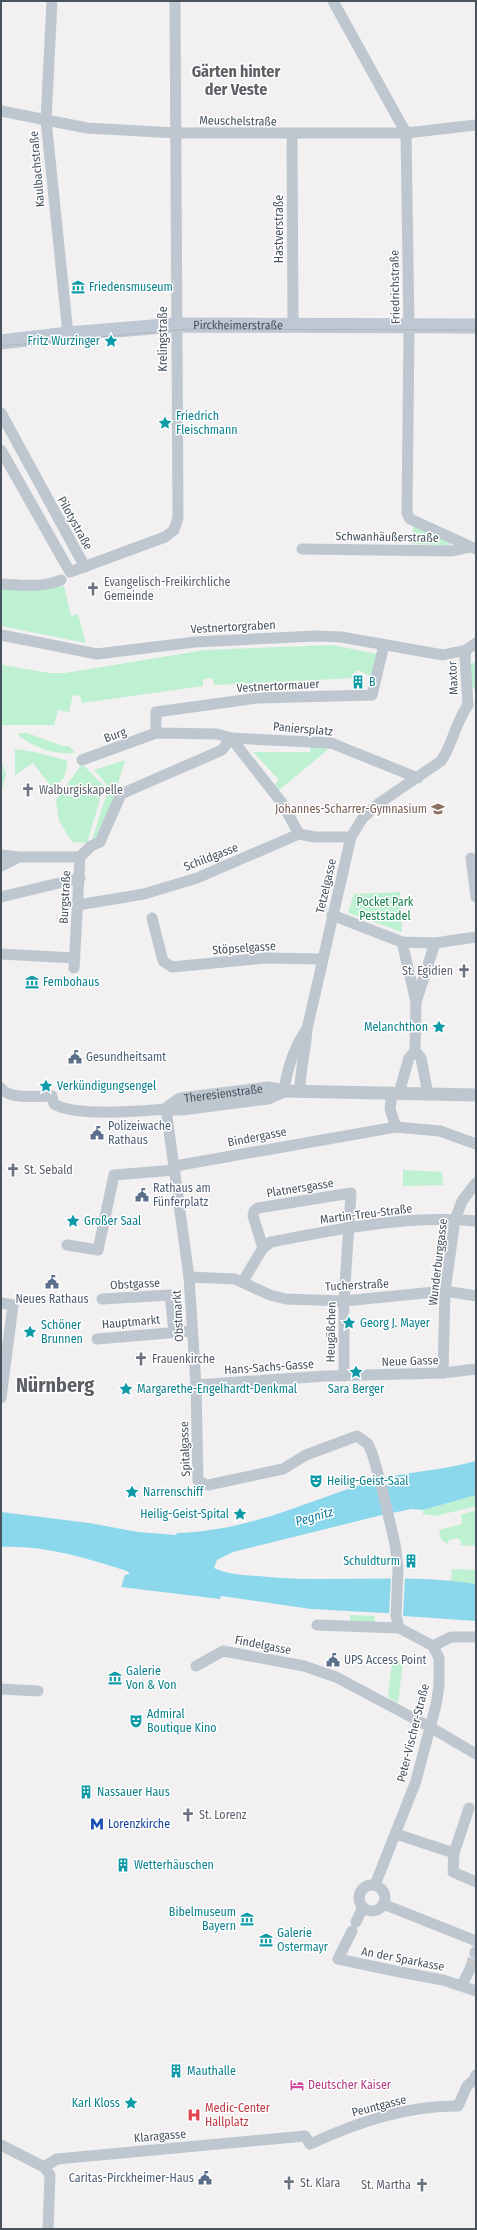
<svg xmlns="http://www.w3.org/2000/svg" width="477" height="2230" viewBox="0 0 477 2230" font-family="'Fira Sans Condensed',sans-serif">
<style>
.green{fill:#bef0d2}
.water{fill:#8bd8ed}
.pier{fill:#f2f0f0}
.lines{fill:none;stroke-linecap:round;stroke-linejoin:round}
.minor-tunnel{stroke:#c8c9cc;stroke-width:11;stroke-dasharray:11 5.5;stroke-linecap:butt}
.minor{stroke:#bec7cf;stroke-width:11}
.tertiary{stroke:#bec7cf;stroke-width:13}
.secondary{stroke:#bec8d4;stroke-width:15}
.tram{stroke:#b2b5ba;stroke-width:1}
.labels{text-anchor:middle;stroke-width:3;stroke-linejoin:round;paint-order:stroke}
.street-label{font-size:12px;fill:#48535e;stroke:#fff}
.culture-label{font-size:12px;fill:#0d838f;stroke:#fff;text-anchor:start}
.worship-label{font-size:12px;fill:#5b616d;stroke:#fff;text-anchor:start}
.education-label{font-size:12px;fill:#785e54;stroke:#fff;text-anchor:end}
.park-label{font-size:12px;fill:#17804c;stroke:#fff}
.service-label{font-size:12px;fill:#4e5e75;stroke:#fff;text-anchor:start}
.transit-label{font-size:12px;fill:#164399;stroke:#fff;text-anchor:start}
.hotel-label{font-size:12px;fill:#b23c85;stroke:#fff;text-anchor:start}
.health-label{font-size:12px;fill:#be3a42;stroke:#fff;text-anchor:start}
.water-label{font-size:13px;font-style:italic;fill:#0c7d9d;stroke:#fff}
.district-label{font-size:16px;font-weight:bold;fill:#5c6065;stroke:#fff}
.town-label{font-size:20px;font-weight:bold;fill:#5c6065;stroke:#fff}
</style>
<rect width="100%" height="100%" fill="#f2f0f0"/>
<g class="green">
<polygon points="413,526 450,543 450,547 444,547 442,545 412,544"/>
<polygon points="64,586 71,616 78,614 86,643 1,626 1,588 44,589"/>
<polygon points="332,645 377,654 373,677 357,670 353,674 353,678 214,685 213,679 209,678 203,680 203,686 82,703 80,696 73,695 69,712 58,710 54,725 1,725 1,663 3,665 49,673 65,673 205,650"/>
<polygon points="476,656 476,692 472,686 470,665 475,662"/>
<path d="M19,733H27L63,746H69L75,753C54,755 36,748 19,736Z"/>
<polygon points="310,745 330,748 279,790 275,784 279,780 253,752 310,752"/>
<polygon points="15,749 35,752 68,761 64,778 53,789 33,763 15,775"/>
<polygon points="125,760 106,824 96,841 92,840 109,787 94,770"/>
<polygon points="1,762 6,773 1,795"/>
<polygon points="82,764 104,786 87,843 72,842 59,821 56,800"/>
<polygon points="400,892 402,932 348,913 354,894"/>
<polygon points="403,1170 442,1172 443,1185 403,1186"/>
<polygon points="476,1495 476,1506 436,1516 423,1514 423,1510"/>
<polygon points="472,1511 476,1511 476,1546 461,1545 461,1541 457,1538 449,1540 447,1544 441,1539 439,1530 462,1524 461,1515"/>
<polygon points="452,1569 476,1570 476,1584 451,1582"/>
<polygon points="350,1615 375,1616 374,1626 350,1624"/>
<polygon points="392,1662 403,1662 398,1703 388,1697"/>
</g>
<path class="water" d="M476,1461V1495L423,1510L412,1509L382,1515L233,1552L217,1560L214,1568C231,1576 251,1575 268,1577C337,1583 407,1573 476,1584V1621L403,1616V1614L311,1609L221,1596L220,1599L121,1587L125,1575L130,1574L127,1571C86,1558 44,1545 1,1547V1512L89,1523L138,1532L176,1535L177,1533C248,1531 303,1503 369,1482C404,1471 441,1471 476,1461Z"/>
<polygon class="pier" points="391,1577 405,1577 403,1616 389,1615"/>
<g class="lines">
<polyline class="minor-tunnel" points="470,1969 475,1953"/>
<g class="minor">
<polyline points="52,1 46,120 68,334"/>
<polyline points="333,1 406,133 409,329 407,513 410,519 476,549"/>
<polyline points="1,111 87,128 177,133 406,133 476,125"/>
<polyline points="292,135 293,324"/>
<polyline points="1,413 85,567"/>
<polyline points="1,450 70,572 165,537 174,530 178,518 175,1"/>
<polyline points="302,549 451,551 470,547"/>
<path d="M1,584C20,585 43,588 61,580"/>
<polyline points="1,635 97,654 195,642 315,636 341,637 443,655 466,650 476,643"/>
<polyline points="466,650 465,657 468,705"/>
<polyline points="156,733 156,712 258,698 372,695 384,645"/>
<polyline points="299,834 282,803 231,738 331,743 418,778"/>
<polyline points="1,855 19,857 80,857"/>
<polyline points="471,858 476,897"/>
<polyline points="1,866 19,857"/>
<polyline points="1,897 80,878"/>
<polyline points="78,905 144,894 197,878 299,834 315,837 351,837"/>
<polyline points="332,915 402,942 435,943 476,937"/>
<polyline points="152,918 163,961 172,967 265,958 323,959"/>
<polyline points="402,942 416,1002 435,943"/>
<polyline points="1,954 75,958"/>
<polyline points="74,968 80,857 91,846 100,842 121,794 222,750 231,738 217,734 156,733 82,760"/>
<polyline points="415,1051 416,1002"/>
<path d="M1,1088C9,1100 39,1096 52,1096L54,1104C76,1117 139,1111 166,1109L189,1277L196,1385L198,1481L208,1485L283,1469L306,1455L357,1436L368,1444L372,1453L380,1480L395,1544L398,1569L396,1616L399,1628"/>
<path d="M300,1090C300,1069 306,1050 307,1029L351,837L362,819L378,804L441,761C453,744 455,723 468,705"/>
<path d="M284,1091C287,1069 294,1047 307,1029"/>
<polyline points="392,1093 390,1109 396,1127"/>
<polyline points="399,1093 409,1058 415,1051 421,1058 428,1094"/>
<polyline points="175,1166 396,1127 440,1131 476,1144"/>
<polyline points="67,1245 98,1250 114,1175 175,1170"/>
<polyline points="263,1248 253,1216 254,1211 258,1208 351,1193 344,1301 344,1376"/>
<polyline points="189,1277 235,1279 270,1295 286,1299 344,1301 445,1291 476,1296"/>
<path d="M243,1281L263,1248L271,1242C338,1229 407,1215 476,1221"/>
<polyline points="102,1299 170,1295 174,1332"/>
<polyline points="1,1303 13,1305 1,1398"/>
<polyline points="97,1339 192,1331"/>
<polyline points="443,1373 445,1291 455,1220 462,1201 476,1183"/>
<polyline points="196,1385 326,1376 443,1373 476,1369"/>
<polyline points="317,1625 399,1628 433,1646 439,1658 439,1686 436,1705 416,1781 375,1885"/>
<polyline points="433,1646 451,1637 476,1637"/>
<polyline points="196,1666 223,1651 304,1666 336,1677 430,1727 476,1754"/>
<polyline points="1,1689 38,1691"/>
<polyline points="396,1834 454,1853 453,1872 476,1882"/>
<polyline points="454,1853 469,1808"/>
<circle cx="372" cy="1898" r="13"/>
<polyline points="383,1904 476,1941"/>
<polyline points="356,1922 363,1907"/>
<polyline points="352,1931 338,1959 400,1972 443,1980 476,1991"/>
<polyline points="475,1953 476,1951"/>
<polyline points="462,1985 470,1969"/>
<polyline points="1,2145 44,2167 50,2175 48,2229"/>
<path d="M44,2167L57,2159L305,2136L310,2144C356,2123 407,2105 458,2106L467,2086L474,2080L476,2075"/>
</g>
<g class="tertiary">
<path id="s1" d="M166,1109L180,1099L268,1088L284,1091L476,1095"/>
<polyline points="166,1109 182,1109 268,1098 284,1091"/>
</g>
<path class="secondary" id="s2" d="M1,342L68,334L176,325L476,326"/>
<polyline class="tram" points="1,346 188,329 476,330"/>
</g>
<defs>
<g id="museum-bare" transform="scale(1.08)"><path d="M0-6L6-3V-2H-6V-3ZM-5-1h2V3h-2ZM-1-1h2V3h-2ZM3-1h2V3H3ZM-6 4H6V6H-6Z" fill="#0f9aa8" stroke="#fff" stroke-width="2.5" paint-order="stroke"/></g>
<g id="sight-bare" transform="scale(1.08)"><path d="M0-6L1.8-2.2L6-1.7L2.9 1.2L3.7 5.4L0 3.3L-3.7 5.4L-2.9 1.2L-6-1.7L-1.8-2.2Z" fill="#0f9aa8" stroke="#fff" stroke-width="2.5" paint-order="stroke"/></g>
<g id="church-bare" transform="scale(1.08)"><path d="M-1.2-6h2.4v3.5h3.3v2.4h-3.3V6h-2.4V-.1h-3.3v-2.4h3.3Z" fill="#6b7280" stroke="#fff" stroke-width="2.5" paint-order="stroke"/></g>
<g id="building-bare" transform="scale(1.08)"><path d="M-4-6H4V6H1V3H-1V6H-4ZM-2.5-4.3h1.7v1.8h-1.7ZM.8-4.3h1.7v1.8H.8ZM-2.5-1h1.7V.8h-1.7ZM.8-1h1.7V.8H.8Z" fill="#0f9aa8" stroke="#fff" stroke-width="2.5" paint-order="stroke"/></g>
<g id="school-bare" transform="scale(1.08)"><path d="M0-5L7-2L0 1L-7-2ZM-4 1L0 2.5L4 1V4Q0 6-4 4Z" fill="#8d6e63" stroke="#fff" stroke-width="2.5" paint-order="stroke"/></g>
<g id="civic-bare" transform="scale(1.08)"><path d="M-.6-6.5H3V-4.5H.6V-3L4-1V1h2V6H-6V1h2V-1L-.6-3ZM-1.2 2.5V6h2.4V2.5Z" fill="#5c6f8a" stroke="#fff" stroke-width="2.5" paint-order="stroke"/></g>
<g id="theatre-bare" transform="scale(1.08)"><path d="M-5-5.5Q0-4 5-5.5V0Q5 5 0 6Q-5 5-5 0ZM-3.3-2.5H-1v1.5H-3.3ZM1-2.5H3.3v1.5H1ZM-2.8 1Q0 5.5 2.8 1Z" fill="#0f9aa8" stroke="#fff" stroke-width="2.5" paint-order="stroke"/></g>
<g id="metro-bare" transform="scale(1.08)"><path d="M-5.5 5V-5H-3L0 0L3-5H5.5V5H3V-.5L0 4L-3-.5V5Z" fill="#1a4fb4" stroke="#fff" stroke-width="2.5" paint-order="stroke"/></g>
<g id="hotel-bare" transform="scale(1.08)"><path d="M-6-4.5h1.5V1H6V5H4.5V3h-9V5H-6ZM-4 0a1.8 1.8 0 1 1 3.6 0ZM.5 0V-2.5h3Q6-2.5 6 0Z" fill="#d1479c" stroke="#fff" stroke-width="2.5" paint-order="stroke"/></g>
<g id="hospital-bare" transform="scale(1.08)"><path d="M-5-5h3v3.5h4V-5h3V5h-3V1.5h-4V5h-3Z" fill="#e0444e" stroke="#fff" stroke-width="2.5" paint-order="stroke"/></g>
</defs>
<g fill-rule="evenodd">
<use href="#museum-bare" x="78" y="287"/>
<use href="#sight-bare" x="111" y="341"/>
<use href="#sight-bare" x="165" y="423"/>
<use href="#church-bare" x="93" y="589"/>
<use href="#building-bare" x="358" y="682"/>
<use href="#church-bare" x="28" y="790"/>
<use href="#school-bare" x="438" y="809"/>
<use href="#church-bare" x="464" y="971"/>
<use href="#museum-bare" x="32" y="982"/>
<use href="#sight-bare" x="439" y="1027"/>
<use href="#civic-bare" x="75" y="1057"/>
<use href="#sight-bare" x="46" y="1086"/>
<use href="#civic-bare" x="97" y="1133"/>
<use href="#church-bare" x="13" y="1170"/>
<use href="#civic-bare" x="142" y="1195"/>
<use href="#sight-bare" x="73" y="1221"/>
<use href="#civic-bare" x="52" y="1282"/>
<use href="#sight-bare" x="349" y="1323"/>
<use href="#sight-bare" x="30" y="1332"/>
<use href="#church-bare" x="141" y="1359"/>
<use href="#sight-bare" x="356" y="1372"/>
<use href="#sight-bare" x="126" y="1389"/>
<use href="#theatre-bare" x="316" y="1481"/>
<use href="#sight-bare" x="132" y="1492"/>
<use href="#sight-bare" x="240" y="1514"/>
<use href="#building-bare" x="411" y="1561"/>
<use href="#civic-bare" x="333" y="1660"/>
<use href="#museum-bare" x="115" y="1678"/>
<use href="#theatre-bare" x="136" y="1721"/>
<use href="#building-bare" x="86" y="1792"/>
<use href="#church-bare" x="188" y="1815"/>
<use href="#metro-bare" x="97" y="1824"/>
<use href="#building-bare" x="123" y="1865"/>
<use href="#museum-bare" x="247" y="1919"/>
<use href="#museum-bare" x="266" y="1940"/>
<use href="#building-bare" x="176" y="2071"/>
<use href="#hotel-bare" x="297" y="2085"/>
<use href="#sight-bare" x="131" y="2103"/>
<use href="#hospital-bare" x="194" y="2115"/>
<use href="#civic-bare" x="205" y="2178"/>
<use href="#church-bare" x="289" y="2183"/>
<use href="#church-bare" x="422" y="2185"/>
</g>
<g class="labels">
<g class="street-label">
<text transform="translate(238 121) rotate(1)" y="4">Meuschelstraße</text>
<text transform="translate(37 169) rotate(-95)" y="4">Kaulbachstraße</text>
<text transform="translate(279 229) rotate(-90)" y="4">Hastverstraße</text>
<text transform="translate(395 287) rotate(-91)" y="4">Friedrichstraße</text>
<text dy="4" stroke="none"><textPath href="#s2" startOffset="238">Pirckheimerstraße</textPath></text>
<text transform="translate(163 339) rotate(-90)" y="4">Krelingstraße</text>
<text transform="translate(75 523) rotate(61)" y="4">Pilotystraße</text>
<text transform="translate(387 537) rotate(1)" y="4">Schwanhäußerstraße</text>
<text transform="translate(233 627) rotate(-3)" y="4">Vestnertorgraben</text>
<text transform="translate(453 678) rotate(-93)" y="4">Maxtor</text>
<text transform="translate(278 686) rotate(-3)" y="4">Vestnertormauer</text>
<text transform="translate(303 729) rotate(5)" y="4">Paniersplatz</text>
<text transform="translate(115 735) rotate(-20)" y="4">Burg</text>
<text transform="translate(211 857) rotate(-21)" y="4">Schildgasse</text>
<text transform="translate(326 886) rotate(-77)" y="4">Tetzelgasse</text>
<text transform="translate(65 897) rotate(-87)" y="4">Burgstraße</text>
<text transform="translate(244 948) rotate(-4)" y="4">Stöpselgasse</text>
<text dy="4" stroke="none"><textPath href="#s1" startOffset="61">Theresienstraße</textPath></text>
<text transform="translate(257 1137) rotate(-11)" y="4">Bindergasse</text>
<text transform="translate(300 1188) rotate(-9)" y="4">Platnersgasse</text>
<text transform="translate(366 1214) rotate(-7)" y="4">Martin-Treu-Straße</text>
<text transform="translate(438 1262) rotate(-83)" y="4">Wunderburggasse</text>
<text transform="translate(135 1284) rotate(-3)" y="4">Obstgasse</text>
<text transform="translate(357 1285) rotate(-3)" y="4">Tucherstraße</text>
<text transform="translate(178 1316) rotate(-93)" y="4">Obstmarkt</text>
<text transform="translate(131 1322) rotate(-5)" y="4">Hauptmarkt</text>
<text transform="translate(331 1332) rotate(-89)" y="4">Heugäßchen</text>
<text transform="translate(410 1361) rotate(-2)" y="4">Neue Gasse</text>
<text transform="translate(269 1367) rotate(-4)" y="4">Hans-Sachs-Gasse</text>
<text transform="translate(185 1449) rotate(-92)" y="4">Spitalgasse</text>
<text transform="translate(263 1645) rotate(11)" y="4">Findelgasse</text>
<text transform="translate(413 1733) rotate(-76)" y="4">Peter-Vischer-Straße</text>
<text transform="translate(403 1959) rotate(11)" y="4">An der Sparkasse</text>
<text transform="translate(379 2106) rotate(-14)" y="4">Peuntgasse</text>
<text transform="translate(160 2136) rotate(-5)" y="4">Klaragasse</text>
</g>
<g class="culture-label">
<text x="89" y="291">Friedensmuseum</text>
<text x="100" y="345" text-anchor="end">Fritz Wurzinger</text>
<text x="176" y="420">Friedrich<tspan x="176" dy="14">Fleischmann</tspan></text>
<text x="369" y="686">B</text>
<text x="43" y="986">Fembohaus</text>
<text x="428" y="1031" text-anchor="end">Melanchthon</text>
<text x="57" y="1090">Verkündigungsengel</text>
<text x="84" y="1225">Großer Saal</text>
<text x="360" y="1327">Georg J. Mayer</text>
<text x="41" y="1329">Schöner<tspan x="41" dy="14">Brunnen</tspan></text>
<text x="137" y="1393">Margarethe-Engelhardt-Denkmal</text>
<text x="356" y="1393" text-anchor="middle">Sara Berger</text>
<text x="327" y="1485">Heilig-Geist-Saal</text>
<text x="143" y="1496">Narrenschiff</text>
<text x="229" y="1518" text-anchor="end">Heilig-Geist-Spital</text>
<text x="400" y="1565" text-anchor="end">Schuldturm</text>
<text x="126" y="1675">Galerie<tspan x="126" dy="14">Von &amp; Von</tspan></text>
<text x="147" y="1718">Admiral<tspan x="147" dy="14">Boutique Kino</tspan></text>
<text x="97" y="1796">Nassauer Haus</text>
<text x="134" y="1869">Wetterhäuschen</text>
<text x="236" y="1916" text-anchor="end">Bibelmuseum<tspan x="236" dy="14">Bayern</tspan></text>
<text x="277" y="1937">Galerie<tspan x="277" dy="14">Ostermayr</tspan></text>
<text x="187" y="2075">Mauthalle</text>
<text x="120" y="2107" text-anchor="end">Karl Kloss</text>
</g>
<g class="worship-label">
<text x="104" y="586">Evangelisch-Freikirchliche<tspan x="104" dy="14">Gemeinde</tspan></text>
<text x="39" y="794">Walburgiskapelle</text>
<text x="453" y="975" text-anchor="end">St. Egidien</text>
<text x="24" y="1174">St. Sebald</text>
<text x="152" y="1363">Frauenkirche</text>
<text x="199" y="1819">St. Lorenz</text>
<text x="300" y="2187">St. Klara</text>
<text x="411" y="2189" text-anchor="end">St. Martha</text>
</g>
<g class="education-label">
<text x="427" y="813">Johannes-Scharrer-Gymnasium</text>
</g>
<g class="park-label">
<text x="385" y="906">Pocket Park<tspan x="385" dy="14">Peststadel</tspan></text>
</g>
<g class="service-label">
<text x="86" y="1061">Gesundheitsamt</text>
<text x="108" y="1130">Polizeiwache<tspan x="108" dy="14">Rathaus</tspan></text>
<text x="153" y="1192">Rathaus am<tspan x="153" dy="14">Fünferplatz</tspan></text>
<text x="52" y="1303" text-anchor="middle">Neues Rathaus</text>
<text x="344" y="1664">UPS Access Point</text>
<text x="194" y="2182" text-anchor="end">Caritas-Pirckheimer-Haus</text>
</g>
<g class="transit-label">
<text x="108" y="1828">Lorenzkirche</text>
</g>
<g class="hotel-label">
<text x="308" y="2089">Deutscher Kaiser</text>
</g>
<g class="health-label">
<text x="205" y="2112">Medic-Center<tspan x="205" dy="14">Hallplatz</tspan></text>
</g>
<g class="water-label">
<text transform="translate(314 1516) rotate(-16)" y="5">Pegnitz</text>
</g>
<g class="district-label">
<text x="236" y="77">Gärten hinter<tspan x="236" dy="18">der Veste</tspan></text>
</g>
<g class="town-label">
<text x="55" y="1392">Nürnberg</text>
</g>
</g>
<rect width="477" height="2230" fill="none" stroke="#48535e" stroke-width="4"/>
</svg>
